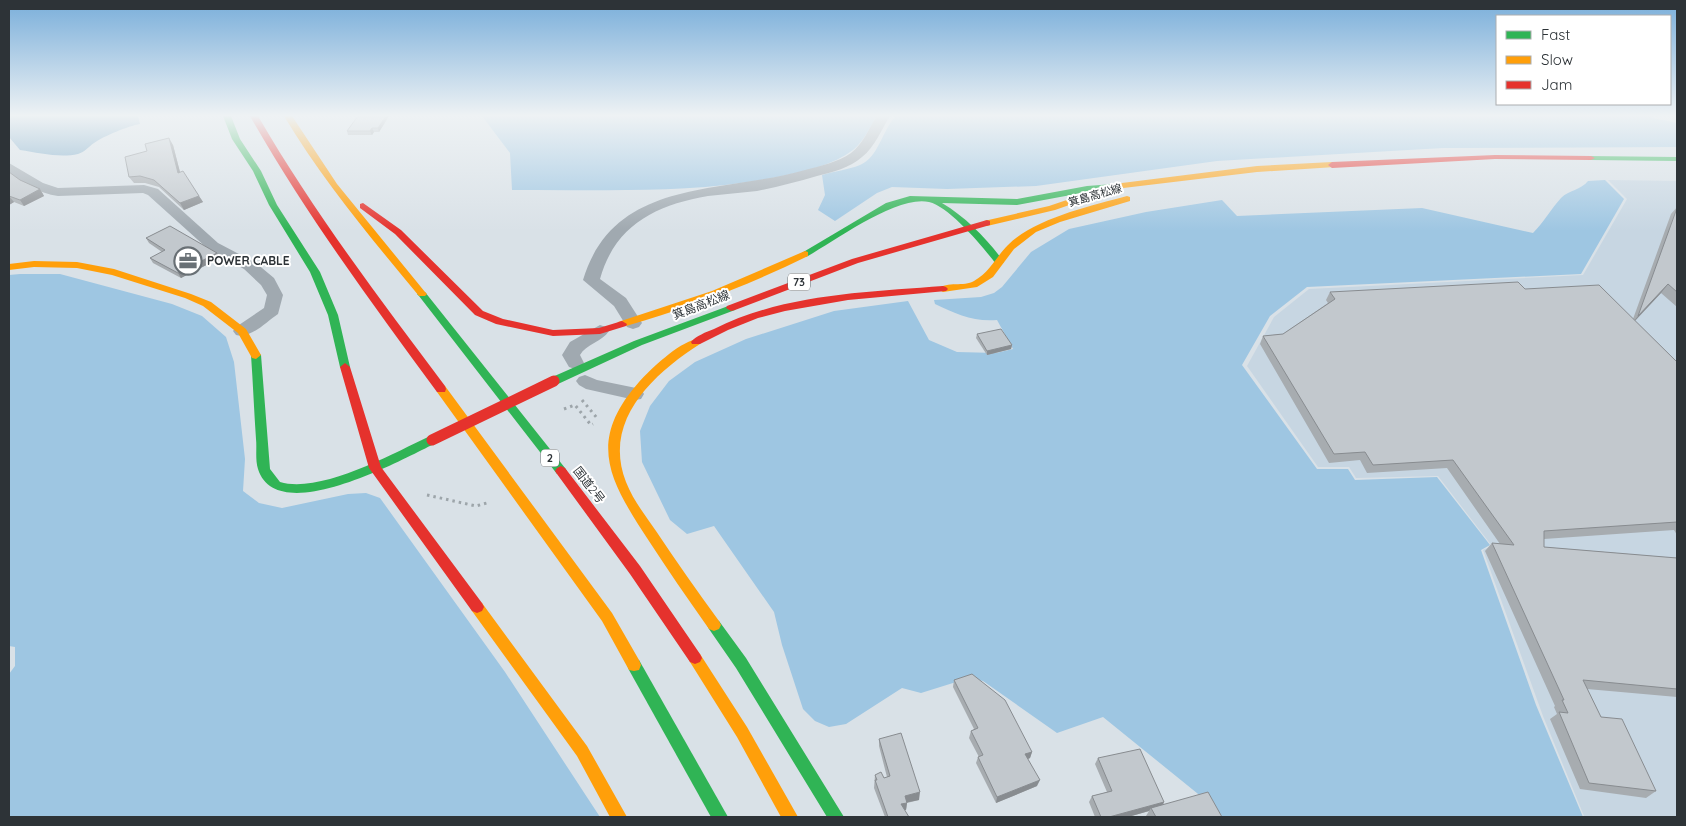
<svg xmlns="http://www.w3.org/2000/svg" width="1686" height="826" viewBox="0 0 1686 826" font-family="Quicksand,'Noto Sans JP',sans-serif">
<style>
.built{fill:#c7d6e2}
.forest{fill:#9ec6e2}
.water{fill:#73a4c5}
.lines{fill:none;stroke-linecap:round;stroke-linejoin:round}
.path{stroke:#9da5aa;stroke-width:3;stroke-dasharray:2.5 4;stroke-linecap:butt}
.street{fill:#a0a9b0;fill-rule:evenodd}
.fast{fill:#30b455;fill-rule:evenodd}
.slow{fill:#ff9f0a;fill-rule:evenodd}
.jam{fill:#e5322d;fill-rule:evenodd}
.jam-bridge{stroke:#e5322d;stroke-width:11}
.wall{fill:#a7acb0}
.shaded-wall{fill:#888c90}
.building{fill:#c2c8cd;stroke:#888c90}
.labels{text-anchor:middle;stroke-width:4;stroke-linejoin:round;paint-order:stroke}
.far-street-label{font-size:11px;fill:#2d3337;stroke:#fff}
.shield{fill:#fff;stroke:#6c7073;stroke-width:1}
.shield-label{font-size:11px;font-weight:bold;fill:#2d3337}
.poi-label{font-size:12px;font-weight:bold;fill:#2d3337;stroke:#fff;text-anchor:start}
.street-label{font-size:12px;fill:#2d3337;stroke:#fff}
</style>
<rect width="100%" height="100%" fill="#d9e1e7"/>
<polygon class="built" points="1608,180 1677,181 1677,817 1584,816 1543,716 1483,550 1492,546 1438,476 1356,478 1349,467 1318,467 1247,366 1274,317 1309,289 1583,275 1627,199"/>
<g class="forest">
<path d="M482,116H877C870,127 864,141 853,150C833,165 806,171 782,176C694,195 602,189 512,190L510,153Z"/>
<path d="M896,116H1651L1653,118L1677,123V147L1443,148L1217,161L1036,186L947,189L892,187L877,193L835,221L818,210L825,195L822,175C834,171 848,170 860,165C879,157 882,130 896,116Z"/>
<path d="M1605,180L1624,199L1581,274L1307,287L1270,316L1242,365L1317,469H1348L1355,480L1437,477L1490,545L1481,550L1536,705L1583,817H1215L1208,802L1103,717L1057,733L983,681L969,678L921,693L902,688L846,724L829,727L815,721L803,709L782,645L774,612L714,526L687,534L670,520L642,462L640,431L650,406L669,381L695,362L746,339L834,311L908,301L929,340L957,352L996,353L1013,349L997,320C973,322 956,314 935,304L934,300L981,297L994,293L1002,287L1031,252L1069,229L1146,212L1222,200L1237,216L1422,208L1533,233C1544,222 1551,209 1561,198C1569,190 1581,190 1588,181Z"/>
<polygon points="20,274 60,274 172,304 202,316 226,337 234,362 245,459 243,491 259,503 282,508 348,494 366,493 380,498 505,672 600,817 9,817 9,674 15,666 15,647 9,646 9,275"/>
</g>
<path class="water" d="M9,116H138L140,124C128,126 104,136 94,143C88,147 85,152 78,154C60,158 39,153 20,150L9,137Z"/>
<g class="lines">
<g class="path">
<polyline points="582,400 597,418"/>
<polyline points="564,409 575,405 591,425 593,424"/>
<polyline points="427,495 476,506 487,503"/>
</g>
<g class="street">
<path d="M877,116H890C881,130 875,147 862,157C850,168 832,172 817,176C797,182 777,187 757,191C741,193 724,194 708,196C656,205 615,225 600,279L626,298L642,323L639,327L633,329L627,327L614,306L583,280C614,177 722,194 805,170C820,166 838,162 851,153C863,144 869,128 877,116Z"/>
<path d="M9,163L43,183L58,188L144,185L158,189L218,243L256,263L274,278L283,295L278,314C266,322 251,339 236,335L233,331L236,327L264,308L267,295L261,285L244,269L208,249L148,195L143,193L58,196C39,193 24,185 9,174Z"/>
<path d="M600,325L606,327L609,331C602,342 586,344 580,355L584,363L581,367L575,369L569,367L562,355L570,342Z"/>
<polygon points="585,375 597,380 641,389 644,394 641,399 635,400 586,389 579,385 576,381 579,377"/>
</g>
<g class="fast">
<polygon points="223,116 231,116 240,139 261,171 277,205 320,272 338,315 350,367 349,370 345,371 340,367 328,315 310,272 269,205 253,171 232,139"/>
<polygon points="1588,156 1677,157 1677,161 1591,160 1587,158"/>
<path d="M1114,184L1118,187L1117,189L1087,192L1017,205L942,203C967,218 987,239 1004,262L999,265L996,264C983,247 950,207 929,202C897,195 836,240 808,256L805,257L800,254L886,203L910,196L1017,199L1087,186Z"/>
<polygon points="422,291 425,292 565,468 567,471 565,474 557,474 419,296 417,294 419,292"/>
<polygon points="731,305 736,308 735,310 642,345 558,384 550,384 549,381 550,378 634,341"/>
<path d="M256,351L261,355L270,469L280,482C320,494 392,454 428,437H436L438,440L436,443C403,459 277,529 258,469C255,460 257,448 256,439C254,411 253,383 251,355Z"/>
<polygon points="714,619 719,621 746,658 844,817 827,817 736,668 709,629 707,625 709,621"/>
<polygon points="634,659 639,660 728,817 711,817 629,670 627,665 629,660"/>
</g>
<g class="slow">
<path d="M284,116H292L337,184L425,292L427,294L425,296H419C371,238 323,181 284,116Z"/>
<polygon points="1332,162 1336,165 1335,167 1257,172 1115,189 1055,210 987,226 982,223 984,221 1049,206 1114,184 1257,166"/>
<path d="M1127,196L1130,197V201L1060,222L1036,232L1014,249L993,277L977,287L943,292L938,289C947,281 964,287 974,281C991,271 995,258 1008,245C1035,218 1091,206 1127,196Z"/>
<path d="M805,251L808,252V256C749,285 689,308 626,326H618L617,324L618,322L712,291Z"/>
<polygon points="34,261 77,262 114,269 191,294 211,302 246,329 261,355 256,359 252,358 238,333 203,306 185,298 112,275 77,268 34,267 9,270 9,264"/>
<path d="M696,339L701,342L700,344C653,374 602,421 626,482C633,500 645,515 656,531C676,561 697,591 719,621L721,625L719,629L714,631L709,629C688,599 667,569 647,538C610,481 586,442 639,382C652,368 677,344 696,339Z"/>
<polygon points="441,385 445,386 612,613 639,660 641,665 639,670 634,671 629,670 602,621 437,392 436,389"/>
<polygon points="477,601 482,603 587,746 627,817 610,817 577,756 472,611 470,607 472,603"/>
<polygon points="695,652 700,654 747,727 798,817 781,817 737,737 690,662 688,658 690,654"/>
</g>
<g class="jam">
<path d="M250,116H258C313,211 379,298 445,386L446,389L445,392H437C371,302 305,213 250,116Z"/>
<polygon points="1495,155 1591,156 1595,158 1591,160 1495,159 1332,168 1328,165 1332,162"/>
<polygon points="363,203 401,230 483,311 503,319 553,330 599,328 622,321 627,324 626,326 600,334 553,336 496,324 475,315 395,234 360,208 360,204"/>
<polygon points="987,220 990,221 990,225 858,263 735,310 731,311 726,308 727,306 852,259"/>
<path d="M943,286L946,287L948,289L946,291L848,300L785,311L758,318L728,330L700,344H692L691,342C696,336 706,332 714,329C783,294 867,292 943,286Z"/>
<polygon points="345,363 350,367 381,467 482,603 484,607 482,611 477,613 472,611 369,468 340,367"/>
<polygon points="561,466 565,468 640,566 700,654 702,658 700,662 695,664 690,662 630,574 557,474 555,471 557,468"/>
</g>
<polyline class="jam-bridge" points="432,440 554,381"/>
</g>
<g class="wall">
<polygon points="389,116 379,132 374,132 372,135 348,135 347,131"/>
<polygon points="173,145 180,172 199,196 203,202 184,210 159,187 145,183 134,183 129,177"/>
<polygon points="9,172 20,180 40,189 44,196 24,206 14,202 9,205"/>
<polygon points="1677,207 1677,307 1661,293 1635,321 1677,362 1677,535 1674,530 1544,539 1544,547 1677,558 1677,697 1587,689 1601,717 1656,791 1646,798 1580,789 1550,719 1557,714 1554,707 1555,706 1485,551 1492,543 1500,544 1447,468 1367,473 1360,460 1329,463 1260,344 1263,336 1283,334 1328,303 1326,300 1330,292 1525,289 1633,319 1671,214"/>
<polygon points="146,238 217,253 220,258 181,278 153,263 150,258 162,252 149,243"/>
<polygon points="977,334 1012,345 1011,349 987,355 976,338"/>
<polygon points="954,680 1032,752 1030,758 1028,759 1037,786 996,803 976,763 978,757 979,757 969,738 971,731 974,729 953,687"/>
<polygon points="879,739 919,800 907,803 906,810 904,810 909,817 885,817 874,788 875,775 884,778 887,777 879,746"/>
<polygon points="1098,758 1164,802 1163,805 1222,817 1147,817 1146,816 1149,811 1128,817 1095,817 1089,802 1092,796 1107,792 1095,764"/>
</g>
<g class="shaded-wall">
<polygon points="386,116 389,116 379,132 378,128"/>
<polygon points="372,128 374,132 372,135 370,131"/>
<polygon points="169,138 173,145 182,180 178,173"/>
<polygon points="40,189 44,196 24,206 20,200"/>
<polygon points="9,196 14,202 9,205"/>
<polygon points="199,196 203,202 184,210 180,203"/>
<polygon points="217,253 220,258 181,278 178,273"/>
<polygon points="1668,284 1661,293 1630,326 1638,316"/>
<polygon points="1012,345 1011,349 987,355 987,351"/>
<polygon points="1032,752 1030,758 1023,761 1025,754"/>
<polygon points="1040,780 1037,786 996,803 997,797"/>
<polygon points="920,792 919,800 904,803 905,796"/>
<polygon points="1164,802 1161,808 1151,808 1149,811 1128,817 1109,817"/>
<polygon points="907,803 906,810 900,811 901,804"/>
</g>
<g class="building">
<polygon points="358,116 386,116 378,128 372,128 370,131 347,131"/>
<polygon points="169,138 178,173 183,171 199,196 180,203 154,180 140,176 129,177 125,157 147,151 145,144"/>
<polygon points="9,172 20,180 40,189 20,200 9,196"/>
<polygon points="1677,208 1677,292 1668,284 1638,316"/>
<polygon points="170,226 217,253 178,273 150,258 165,250 146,238"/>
<polygon points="1518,282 1525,289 1599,285 1677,362 1677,522 1544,531 1544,547 1677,558 1677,689 1583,680 1601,717 1622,719 1656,791 1589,783 1559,712 1568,713 1562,700 1564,700 1492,543 1514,545 1453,460 1373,465 1365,452 1334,454 1263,336 1283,334 1335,299 1330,292"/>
<polygon points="1001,329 1012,345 987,351 977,334"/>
<polygon points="972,674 1005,700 1032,752 1025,754 1040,780 997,797 978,757 983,755 971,731 978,728 954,680"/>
<polygon points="901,733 920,792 905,796 907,803 901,804 909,817 888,817 875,780 877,780 875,775 881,772 884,778 890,776 879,739"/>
<polygon points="1140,749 1164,802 1109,817 1101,817 1092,796 1112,791 1098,758"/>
<polygon points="1208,792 1222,817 1156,817 1151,808"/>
</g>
<linearGradient id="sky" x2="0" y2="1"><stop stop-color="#79aeda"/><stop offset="0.5" stop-color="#eef2f4"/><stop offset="1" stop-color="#eef2f4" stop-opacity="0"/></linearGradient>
<rect width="1686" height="231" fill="url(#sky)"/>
<defs>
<g id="office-ring" transform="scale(1.4375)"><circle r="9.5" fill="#fff" stroke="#697075" stroke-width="1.5"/><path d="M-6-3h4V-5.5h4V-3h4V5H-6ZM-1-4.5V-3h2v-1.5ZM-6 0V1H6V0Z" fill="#697075"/></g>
</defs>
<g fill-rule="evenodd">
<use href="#office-ring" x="188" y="261"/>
</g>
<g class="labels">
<g class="far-street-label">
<text transform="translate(1095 195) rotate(-16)" y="4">箕島高松線</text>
</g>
<g class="shield">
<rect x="788" y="273.5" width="22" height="17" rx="4"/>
<rect x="541" y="449.5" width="18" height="17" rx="4"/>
</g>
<g class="shield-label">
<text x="799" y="286">73</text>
<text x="550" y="462">2</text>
</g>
<g class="poi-label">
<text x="207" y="265">POWER CABLE</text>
</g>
<g class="street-label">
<text transform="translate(701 305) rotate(-21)" y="4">箕島高松線</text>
<text transform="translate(589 485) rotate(52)" y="4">国道2号</text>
</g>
</g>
<rect width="1686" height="826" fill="none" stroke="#2d3337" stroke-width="20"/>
<rect x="1496" y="15" width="175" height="90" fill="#ffffff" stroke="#abadaf"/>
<rect x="1506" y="31" width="25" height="8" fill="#30b455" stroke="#abadaf"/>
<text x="1541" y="40" font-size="15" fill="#2d3337">Fast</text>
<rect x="1506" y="56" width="25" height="8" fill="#ff9f0a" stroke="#abadaf"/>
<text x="1541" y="65" font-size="15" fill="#2d3337">Slow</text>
<rect x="1506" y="81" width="25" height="8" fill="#e5322d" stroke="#abadaf"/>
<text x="1541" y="90" font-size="15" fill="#2d3337">Jam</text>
</svg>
